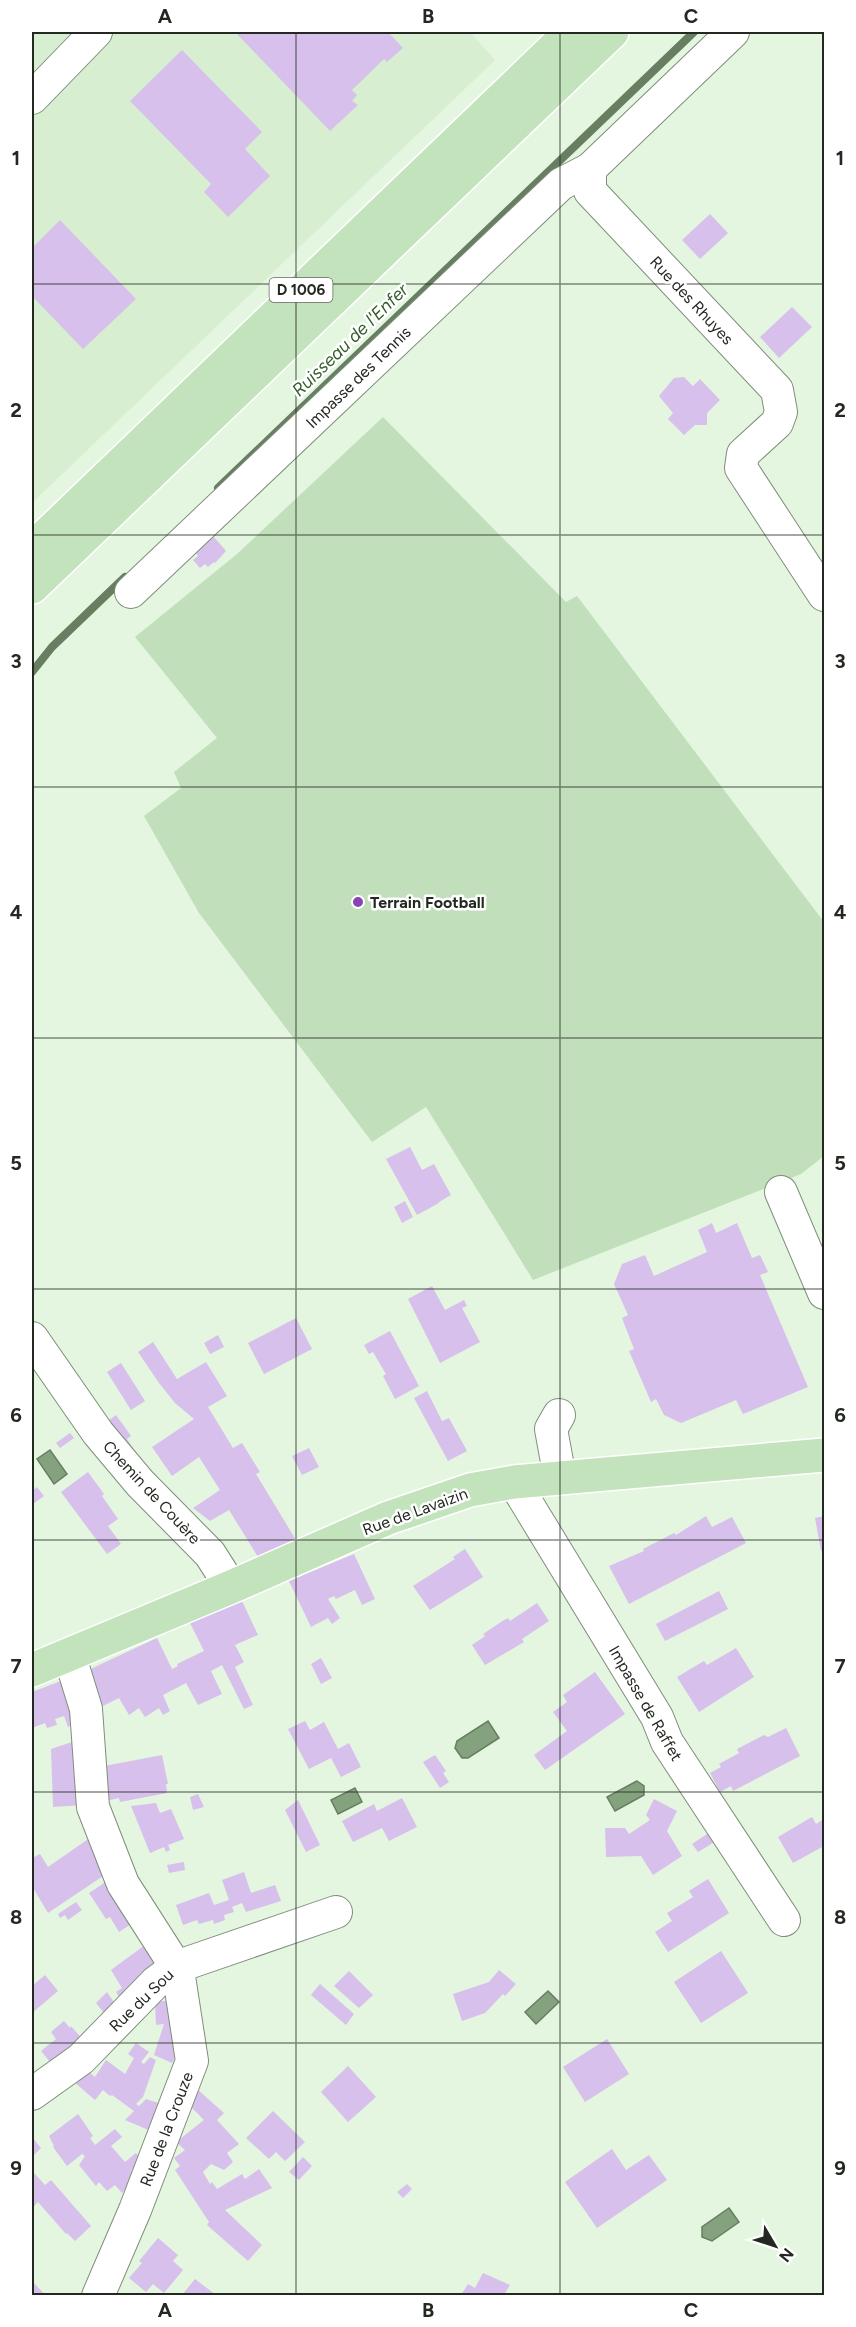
<svg xmlns="http://www.w3.org/2000/svg" width="856" height="2327" viewBox="0 0 856 2327" font-family="Figtree,sans-serif">
<style>
.built{fill:#d7eed1}
.green{fill:#c1dfbb}
.water{fill:#84a27d;stroke:#677e61;stroke-width:1.5}
.lines{fill:none;stroke-linecap:round;stroke-linejoin:round}
.stream{stroke:#677e61;stroke-width:8}
.building{fill:#d7c0eb}
.minor-casing{stroke:#7e8e7a;stroke-width:34}
.major-casing{stroke:#fff;stroke-width:36}
.minor{stroke:#fff;stroke-width:32}
.major{stroke:#c3e3bc;stroke-width:33}
.grid{fill:none;stroke:#232921;stroke-width:1.5;stroke-opacity:0.55}
.poi-dot{fill:#8843b7;stroke:#fff;stroke-width:2}
.labels{text-anchor:middle;stroke-width:5;stroke-linejoin:round;paint-order:stroke}
.shield{fill:#fff;stroke:#656964;stroke-width:1.5}
.shield-label{font-size:15px;font-weight:bold;fill:#232921}
.street-label{font-size:16px;fill:#232921;stroke:#fff}
.poi-label{font-size:16px;font-weight:bold;fill:#232921;stroke:#fff;text-anchor:start}
.water-label{font-size:18px;font-style:italic;fill:#335d29;stroke:#fff}
.neatline{fill:none;stroke:#232921;stroke-width:2}
.grid-label{font-size:20px;text-anchor:middle;font-weight:bold;fill:#232921}
</style>
<rect width="100%" height="100%" fill="#e4f6e0"/>
<polygon class="built" points="32,32 470,32 495,60 32,503"/>
<polygon class="green" points="383,417 566,602 577,596 824,922 824,1156 801,1174 533,1280 426,1107 372,1142 199,913 144,816 181,788 174,772 217,738 135,637 237,554"/>
<g class="water">
<polygon points="50,1450 67,1474 54,1484 37,1459"/>
<polygon points="488,1721 499,1738 468,1758 462,1758 455,1748 457,1741"/>
<polygon points="637,1781 644,1786 644,1795 615,1811 607,1797"/>
<polygon points="355,1788 362,1802 338,1814 331,1800"/>
<polygon points="548,1991 559,2002 536,2024 525,2012"/>
<polygon points="729,2208 739,2222 712,2241 702,2237 702,2227"/>
</g>
<g class="lines">
<g class="stream">
<polyline points="218,488 694,32"/>
<polyline points="32,672 52,647 125,577"/>
</g>
</g>
<g class="building">
<polygon points="235,32 388,32 403,48 387,62 384,59 352,90 357,95 352,101 358,105 330,131"/>
<polygon points="182,50 262,132 245,149 270,176 228,217 204,192 211,184 130,101"/>
<polygon points="710,214 728,233 700,259 682,240"/>
<polygon points="60,220 136,299 83,349 32,296 32,248"/>
<polygon points="792,307 812,327 779,358 760,337"/>
<polygon points="684,377 693,386 700,379 720,400 707,413 707,425 695,425 684,435 668,419 673,413 659,396 674,378"/>
<polygon points="214,537 226,551 215,563 214,562 208,567 205,564 200,568 193,560 198,556 196,553 202,547 201,546"/>
<polygon points="410,1147 422,1170 434,1164 451,1195 439,1202 439,1203 417,1215 386,1159"/>
<polygon points="405,1201 413,1217 402,1223 394,1207"/>
<polygon points="712,1223 716,1233 737,1223 752,1258 760,1255 768,1272 760,1275 808,1387 743,1414 736,1400 681,1423 664,1415 656,1399 651,1402 629,1351 634,1349 622,1318 628,1315 614,1284 622,1264 645,1255 654,1276 707,1252 698,1230"/>
<polygon points="432,1286 445,1310 464,1300 467,1306 462,1308 480,1342 440,1363 408,1299"/>
<polygon points="296,1318 312,1349 264,1374 248,1343"/>
<polygon points="390,1331 419,1386 395,1399 383,1376 386,1374 373,1352 369,1354 364,1345"/>
<polygon points="218,1335 224,1347 210,1354 204,1343"/>
<polygon points="153,1342 177,1379 206,1362 227,1396 208,1407 233,1448 242,1443 260,1472 256,1474 296,1540 258,1557 229,1510 210,1521 193,1508 220,1490 199,1457 172,1476 152,1447 194,1419 175,1403 159,1383 138,1352"/>
<polygon points="121,1363 145,1401 131,1410 107,1372"/>
<polygon points="427,1391 442,1421 449,1418 467,1451 448,1461 414,1398"/>
<polygon points="116,1415 131,1436 127,1439 142,1461 138,1465 104,1424"/>
<polygon points="70,1433 74,1438 60,1448 56,1443"/>
<polygon points="309,1448 319,1467 302,1475 292,1456"/>
<polygon points="88,1472 104,1494 102,1496 118,1519 108,1526 121,1544 107,1554 61,1492"/>
<polygon points="37,1487 44,1496 33,1504 32,1491"/>
<polygon points="706,1516 712,1527 732,1517 746,1543 629,1604 609,1566 644,1551 643,1549 674,1533 676,1535"/>
<polygon points="824,1516 824,1550 821,1551 815,1518"/>
<polygon points="465,1549 483,1577 430,1610 413,1586 455,1559 453,1557"/>
<polygon points="354,1554 375,1599 362,1605 355,1590 336,1599 334,1596 328,1599 340,1618 332,1624 328,1618 311,1627 289,1581"/>
<polygon points="719,1591 728,1609 665,1641 656,1624"/>
<polygon points="242,1601 258,1635 235,1645 244,1662 235,1667 253,1705 244,1709 222,1665 211,1671 222,1694 198,1705 186,1683 163,1695 170,1711 163,1715 159,1708 145,1717 139,1708 129,1715 119,1698 93,1711 84,1672 157,1638 172,1669 178,1666 177,1664 204,1651 190,1623"/>
<polygon points="537,1603 549,1621 522,1639 524,1642 485,1665 472,1645 485,1636 483,1634 501,1622 508,1618 510,1621"/>
<polygon points="736,1648 754,1677 699,1712 677,1677 704,1661 707,1665"/>
<polygon points="321,1658 332,1678 321,1684 311,1664"/>
<polygon points="595,1672 625,1714 545,1770 534,1755 567,1731 553,1712 567,1702 563,1695"/>
<polygon points="69,1678 80,1722 68,1727 64,1716 55,1719 57,1725 47,1728 45,1723 32,1728 32,1692"/>
<polygon points="305,1721 310,1730 324,1722 338,1749 349,1743 361,1767 341,1777 331,1758 309,1769 288,1729"/>
<polygon points="786,1728 800,1756 733,1791 731,1786 720,1792 710,1773 721,1767 719,1764 739,1753 737,1749 764,1735 768,1737"/>
<polygon points="81,1739 83,1805 53,1807 51,1749"/>
<polygon points="162,1755 168,1784 166,1784 167,1793 120,1802 119,1798 101,1802 99,1767"/>
<polygon points="435,1755 446,1771 443,1773 449,1782 440,1788 423,1762"/>
<polygon points="198,1794 204,1807 193,1810 190,1797"/>
<polygon points="402,1798 417,1827 389,1841 382,1828 353,1842 342,1821 374,1804 377,1811"/>
<polygon points="654,1799 677,1811 667,1831 682,1856 653,1875 641,1856 606,1857 605,1828 625,1828 629,1834 650,1820 646,1815"/>
<polygon points="298,1800 320,1845 306,1852 285,1810"/>
<polygon points="156,1803 160,1813 171,1809 184,1839 168,1845 170,1850 166,1852 164,1847 150,1853 131,1806"/>
<polygon points="812,1817 816,1824 824,1819 824,1846 793,1863 778,1837"/>
<polygon points="710,1832 716,1841 698,1852 692,1844"/>
<polygon points="94,1835 106,1874 48,1913 32,1886 32,1853 34,1857 40,1854 48,1867"/>
<polygon points="184,1862 185,1870 169,1873 167,1865"/>
<polygon points="244,1872 251,1893 275,1885 281,1901 246,1912 242,1903 232,1907 234,1912 224,1915 225,1920 214,1924 213,1920 199,1924 197,1920 183,1925 176,1905 209,1893 214,1905 229,1900 222,1880"/>
<polygon points="110,1879 137,1920 119,1932 110,1917 106,1919 89,1893"/>
<polygon points="708,1879 729,1913 668,1952 655,1932 672,1921 667,1913 693,1897 689,1891"/>
<polygon points="76,1902 82,1910 68,1920 65,1915 60,1918 58,1914"/>
<polygon points="149,1942 160,1962 122,2002 116,1992 122,1988 111,1970"/>
<polygon points="721,1951 748,1993 701,2023 674,1982"/>
<polygon points="499,1970 516,1984 505,1996 503,1994 485,2013 462,2021 453,1994 489,1982"/>
<polygon points="349,1971 373,1995 359,2008 334,1986"/>
<polygon points="45,1975 58,1991 32,2013 32,1986"/>
<polygon points="320,1984 354,2014 346,2025 311,1995"/>
<polygon points="107,1992 117,2007 107,2017 96,2003"/>
<polygon points="172,2000 180,2048 172,2063 154,2055 164,2024 156,2025 155,2002"/>
<polygon points="64,2021 70,2028 71,2026 84,2041 54,2067 41,2051 56,2039 51,2032"/>
<polygon points="607,2039 629,2074 585,2102 563,2067"/>
<polygon points="136,2043 149,2052 141,2062 144,2064 150,2057 156,2060 143,2097 136,2104 139,2106 146,2099 168,2106 158,2134 125,2120 134,2111 112,2095 110,2096 103,2090 95,2100 67,2076 79,2064 95,2077 106,2060 125,2074 134,2058 128,2054"/>
<polygon points="348,2066 376,2097 348,2122 321,2092"/>
<polygon points="197,2089 224,2113 217,2120 239,2144 227,2153 233,2162 224,2170 211,2164 203,2172 210,2184 212,2182 217,2189 242,2174 245,2179 259,2169 272,2188 225,2210 262,2245 248,2261 207,2225 209,2222 175,2170 180,2166 174,2158 185,2150 176,2142 204,2120 186,2102"/>
<polygon points="273,2111 305,2142 285,2161 276,2152 269,2159 246,2138"/>
<polygon points="78,2114 93,2136 90,2138 95,2145 115,2129 122,2137 111,2146 125,2162 136,2153 142,2160 131,2170 137,2176 122,2193 115,2185 107,2191 99,2182 96,2186 79,2165 85,2156 82,2154 67,2166 53,2147 54,2146 49,2136"/>
<polygon points="32,2137 41,2148 32,2157"/>
<polygon points="612,2149 626,2170 649,2155 667,2180 597,2228 565,2182"/>
<polygon points="303,2157 312,2166 299,2180 289,2172"/>
<polygon points="33,2172 45,2185 51,2180 91,2226 75,2241 67,2233 66,2234 38,2202 33,2207 32,2205"/>
<polygon points="407,2184 412,2189 403,2198 397,2192"/>
<polygon points="158,2238 178,2255 173,2261 183,2270 164,2293 153,2284 146,2292 129,2278 142,2263 139,2261"/>
<polygon points="483,2273 510,2285 504,2295 461,2295 468,2284 475,2288"/>
<polygon points="195,2279 216,2295 182,2295"/>
<polygon points="34,2283 45,2295 32,2295 32,2285"/>
</g>
<g class="lines">
<g class="minor-casing">
<g id="minor">
<polyline points="733,32 590,169 590,191 777,390 781,412 777,423 743,454 741,468 824,595"/>
<polyline points="32,98 96,32"/>
<polyline points="131,592 561,184 590,169"/>
<polyline points="781,1192 824,1293"/>
<polyline points="32,1338 98,1433 140,1483 210,1554 231,1587"/>
<polyline points="559,1415 551,1429 560,1478"/>
<polyline points="514,1482 657,1717 667,1742 784,1920"/>
<polyline points="69,1654 86,1709 93,1807 123,1884 178,1970 192,2061 135,2210 98,2296"/>
<polyline points="32,2094 81,2059 156,1982 176,1967 336,1912"/>
</g>
</g>
<g class="major-casing">
<g id="major">
<polyline points="32,549 571,32"/>
<polyline points="32,587 612,32"/>
<polyline points="32,1670 231,1587 388,1518 470,1490 514,1482 824,1455"/>
</g>
</g>
<use href="#minor" class="minor"/>
<use href="#major" class="major"/>
</g>
<path class="grid" d="M296,32V2296M560,32V2296M32,284H824M32,535H824M32,787H824M32,1038H824M32,1289H824M32,1540H824M32,1792H824M32,2043H824"/>
<circle class="poi-dot" cx="358" cy="902" r="6"/>
<g class="labels">
<rect class="shield" x="269.5" y="278" width="63" height="24" rx="4.5"/>
<g class="shield-label">
<text x="301" y="295">D 1006</text>
</g>
<g class="street-label">
<text transform="translate(692 300) rotate(47)" y="6">Rue des Rhuyes</text>
<text transform="translate(358 377) rotate(-44)" y="6">Impasse des Tennis</text>
<text transform="translate(152 1492) rotate(47)" y="6">Chemin de Couère</text>
<text transform="translate(415 1511) rotate(-20)" y="6">Rue de Lavaizin</text>
<text transform="translate(646 1703) rotate(60)" y="6">Impasse de Raffet</text>
<text transform="translate(141 2000) rotate(-44)" y="6">Rue du Sou</text>
<text transform="translate(166 2129) rotate(-69)" y="6">Rue de la Crouze</text>
</g>
<g class="poi-label">
<text x="370" y="908">Terrain Football</text>
</g>
<g class="water-label">
<text transform="translate(350 340) rotate(-44)" y="6">Ruisseau de l'Enfer</text>
</g>
</g>
<rect width="856" height="2327" fill="none" stroke="#ffffff" stroke-width="66"/>
<g transform="translate(775 2246) rotate(129)" stroke="#ffffff" stroke-width="4.5" paint-order="stroke">
<path d="M0-4.5L10 22L0 15L-10 22Z" fill="#232921"/>
<text y="-9" font-size="16" font-weight="bold" text-anchor="middle" fill="#232921">N</text>
</g>
<rect x="33" y="33" width="790" height="2261" class="neatline"/>
<g class="grid-label">
<text x="165" y="23">A</text>
<text x="428" y="23">B</text>
<text x="691" y="23">C</text>
<text x="16" y="165">1</text>
<text x="840" y="165">1</text>
<text x="16" y="417">2</text>
<text x="840" y="417">2</text>
<text x="16" y="668">3</text>
<text x="840" y="668">3</text>
<text x="16" y="919">4</text>
<text x="840" y="919">4</text>
<text x="16" y="1170">5</text>
<text x="840" y="1170">5</text>
<text x="16" y="1422">6</text>
<text x="840" y="1422">6</text>
<text x="16" y="1673">7</text>
<text x="840" y="1673">7</text>
<text x="16" y="1924">8</text>
<text x="840" y="1924">8</text>
<text x="16" y="2175">9</text>
<text x="840" y="2175">9</text>
<text x="165" y="2317">A</text>
<text x="428" y="2317">B</text>
<text x="691" y="2317">C</text>
</g>
</svg>
